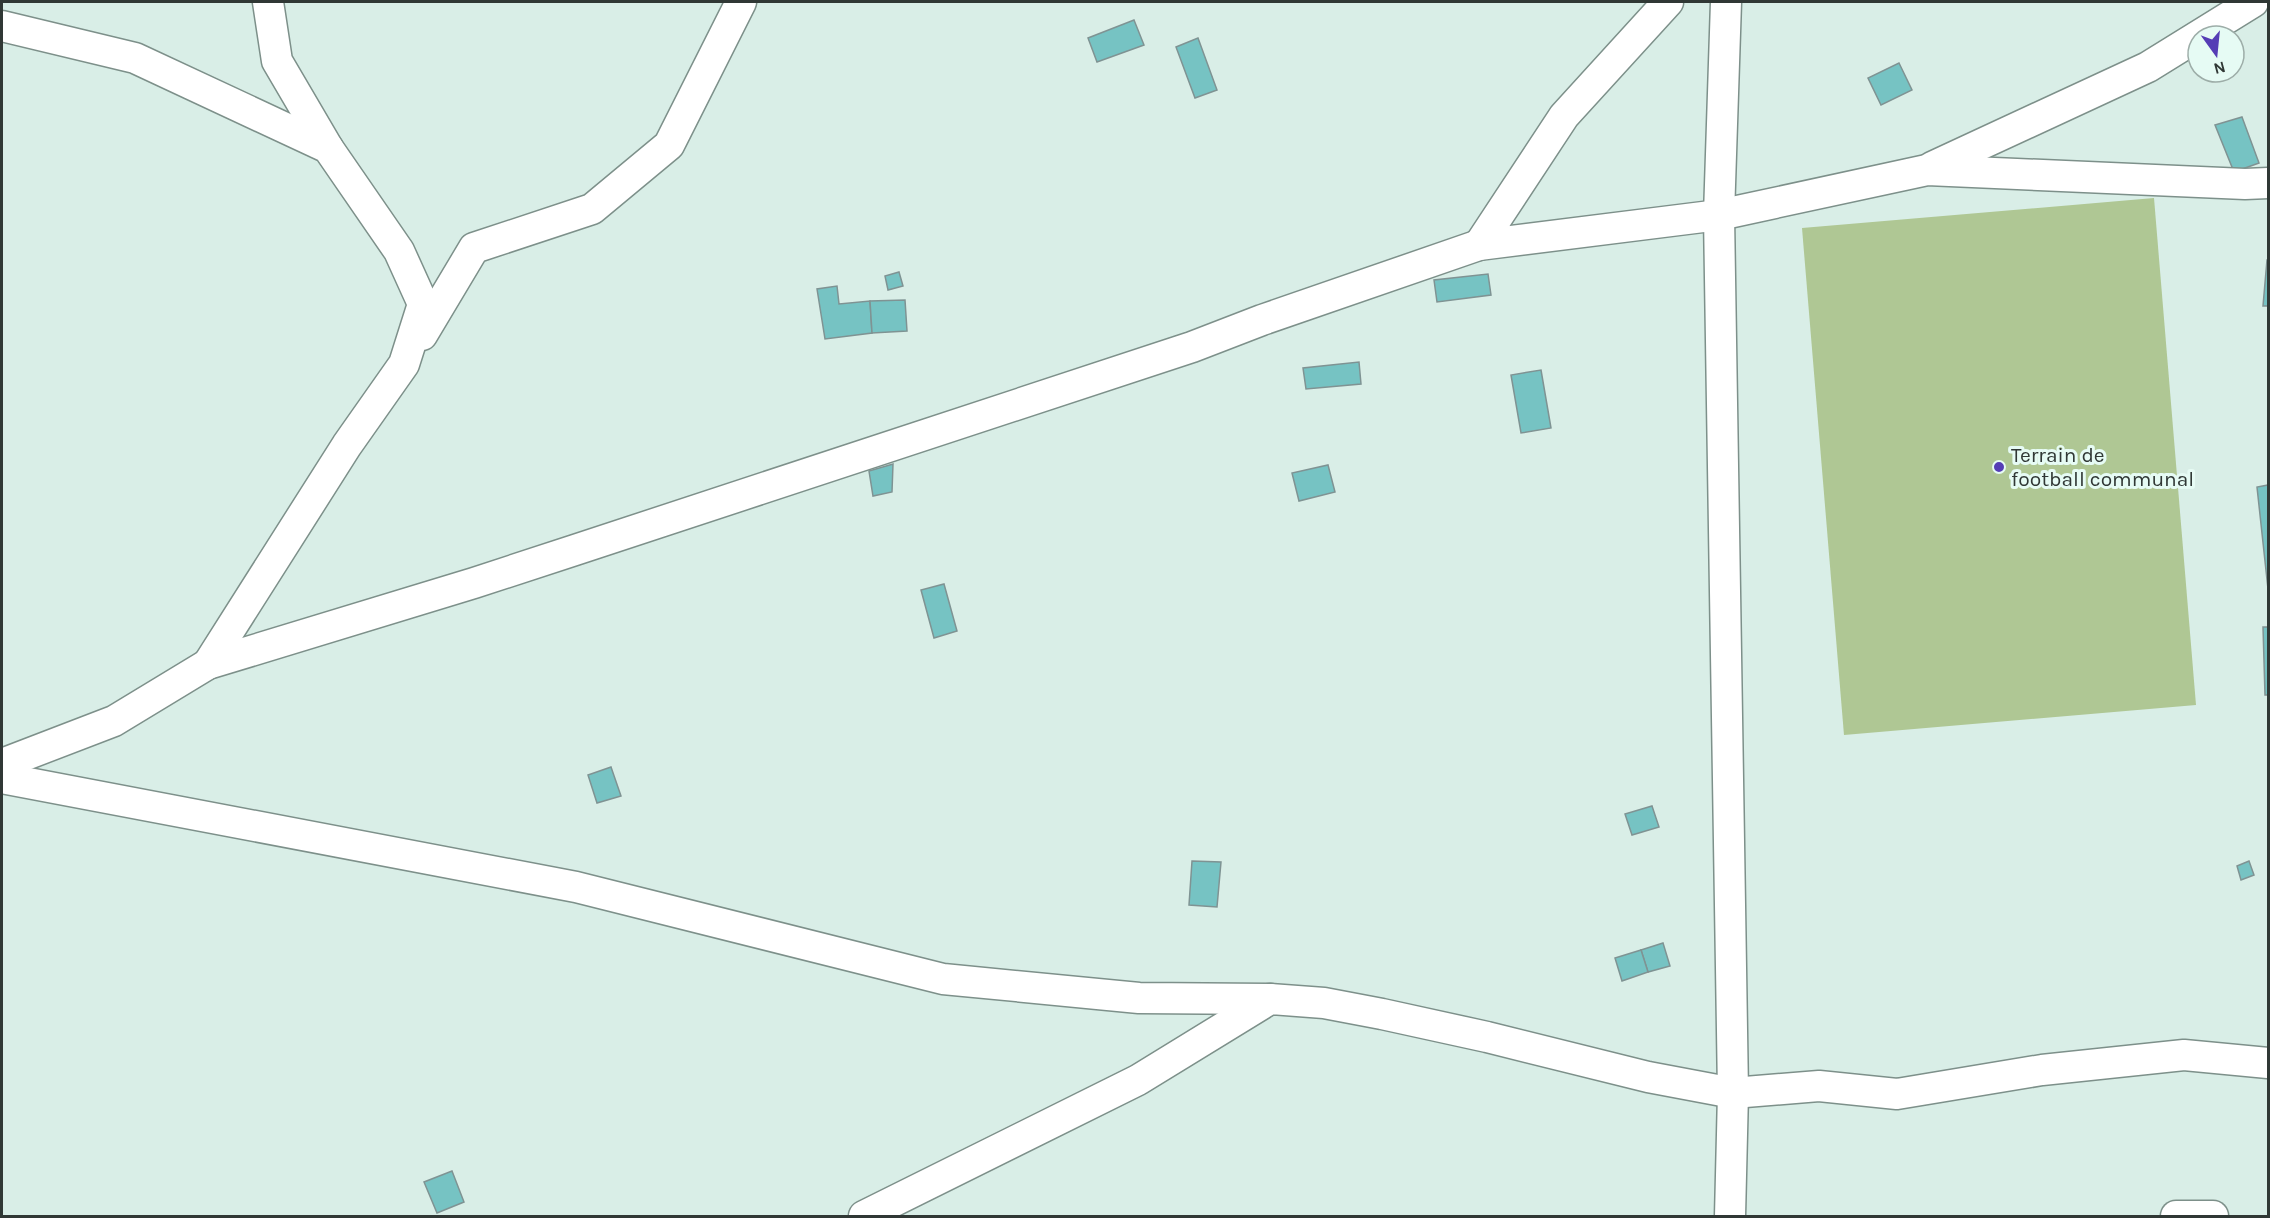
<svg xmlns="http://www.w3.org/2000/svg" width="2270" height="1218" viewBox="0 0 2270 1218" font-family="Karla,sans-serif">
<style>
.green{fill:#afc794}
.building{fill:#76c3c3;stroke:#7f9393;stroke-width:1.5}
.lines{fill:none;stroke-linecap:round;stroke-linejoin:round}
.street-casing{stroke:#7d908a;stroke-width:33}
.street{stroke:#fff;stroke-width:30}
.poi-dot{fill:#553db5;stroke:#e6fbf4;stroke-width:2}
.labels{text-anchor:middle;stroke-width:6;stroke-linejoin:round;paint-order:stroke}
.poi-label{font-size:21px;fill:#303835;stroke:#e6fbf4;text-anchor:start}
</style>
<rect width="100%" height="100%" fill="#d9eee7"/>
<polygon class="green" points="2154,198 2196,705 1844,735 1802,228"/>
<g class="building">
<polygon points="1134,20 1144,45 1097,62 1088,38"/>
<polygon points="1198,38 1217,90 1195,98 1176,47"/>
<polygon points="1899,63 1912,90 1881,105 1868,78"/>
<polygon points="2242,117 2259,163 2234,172 2215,125"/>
<polygon points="2267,260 2268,260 2268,306 2263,306"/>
<polygon points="899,272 903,286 888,290 885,276"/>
<polygon points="1488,274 1491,295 1437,302 1434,280"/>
<polygon points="837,286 839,304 870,301 872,333 825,339 817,289"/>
<polygon points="905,300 907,331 872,333 870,301"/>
<polygon points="1359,362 1361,384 1306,389 1303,368"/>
<polygon points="1541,370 1551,428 1521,433 1511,375"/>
<polygon points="893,464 892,492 873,496 869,471"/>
<polygon points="1328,465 1335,492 1299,501 1292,473"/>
<polygon points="2268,485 2268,589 2257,487"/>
<polygon points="944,584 957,631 934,638 921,590"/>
<polygon points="2263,627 2268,627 2268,695 2265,695"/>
<polygon points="611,767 621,796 597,803 588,775"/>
<polygon points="1652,806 1659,827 1632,835 1625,814"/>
<polygon points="1192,861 1221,862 1217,907 1189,905"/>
<polygon points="2249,861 2254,875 2241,880 2237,866"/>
<polygon points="1663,943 1670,966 1648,972 1641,950"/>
<polygon points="1641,950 1648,972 1622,981 1615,958"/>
<polygon points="452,1171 464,1202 437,1213 424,1182"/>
</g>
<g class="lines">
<g class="street-casing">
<g id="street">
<polyline points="268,2 277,61 328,148"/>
<polyline points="1726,2 1719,215 1733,1093 1730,1216"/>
<polyline points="2,26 135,58 328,148 399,251 423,304 404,364 347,445 208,664"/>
<polyline points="1932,167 2148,67 2253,2"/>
<polyline points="1479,245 1564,116 1668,2"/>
<polyline points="422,335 474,248 592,209 669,145 741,2"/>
<polyline points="2,764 114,721 208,664 474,583 575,550 1192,347 1262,320 1479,245 1719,215 1927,170 2245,184 2268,183"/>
<polyline points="2,778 576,887 943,979 1139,998 1270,999"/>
<polyline points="864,1216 1138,1080 1270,999 1324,1003 1382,1014 1487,1037 1648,1077 1733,1093 1819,1086 1897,1094 2042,1070 2184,1055 2268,1063"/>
<polyline points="2176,1216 2213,1216"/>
</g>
</g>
<use href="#street" class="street"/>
</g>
<circle class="poi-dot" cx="1999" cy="467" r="6"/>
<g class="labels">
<g class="poi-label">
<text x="2011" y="462">Terrain de<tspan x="2011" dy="24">football communal</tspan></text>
</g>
</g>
<rect width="2270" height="1218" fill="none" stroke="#303835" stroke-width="6"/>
<g transform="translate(2216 54) rotate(165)"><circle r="28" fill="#e6fbf4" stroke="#9dada8" stroke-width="1.5"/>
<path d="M0-4.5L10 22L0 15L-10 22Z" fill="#553db5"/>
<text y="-9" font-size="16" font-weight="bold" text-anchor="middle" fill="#303835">N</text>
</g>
</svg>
